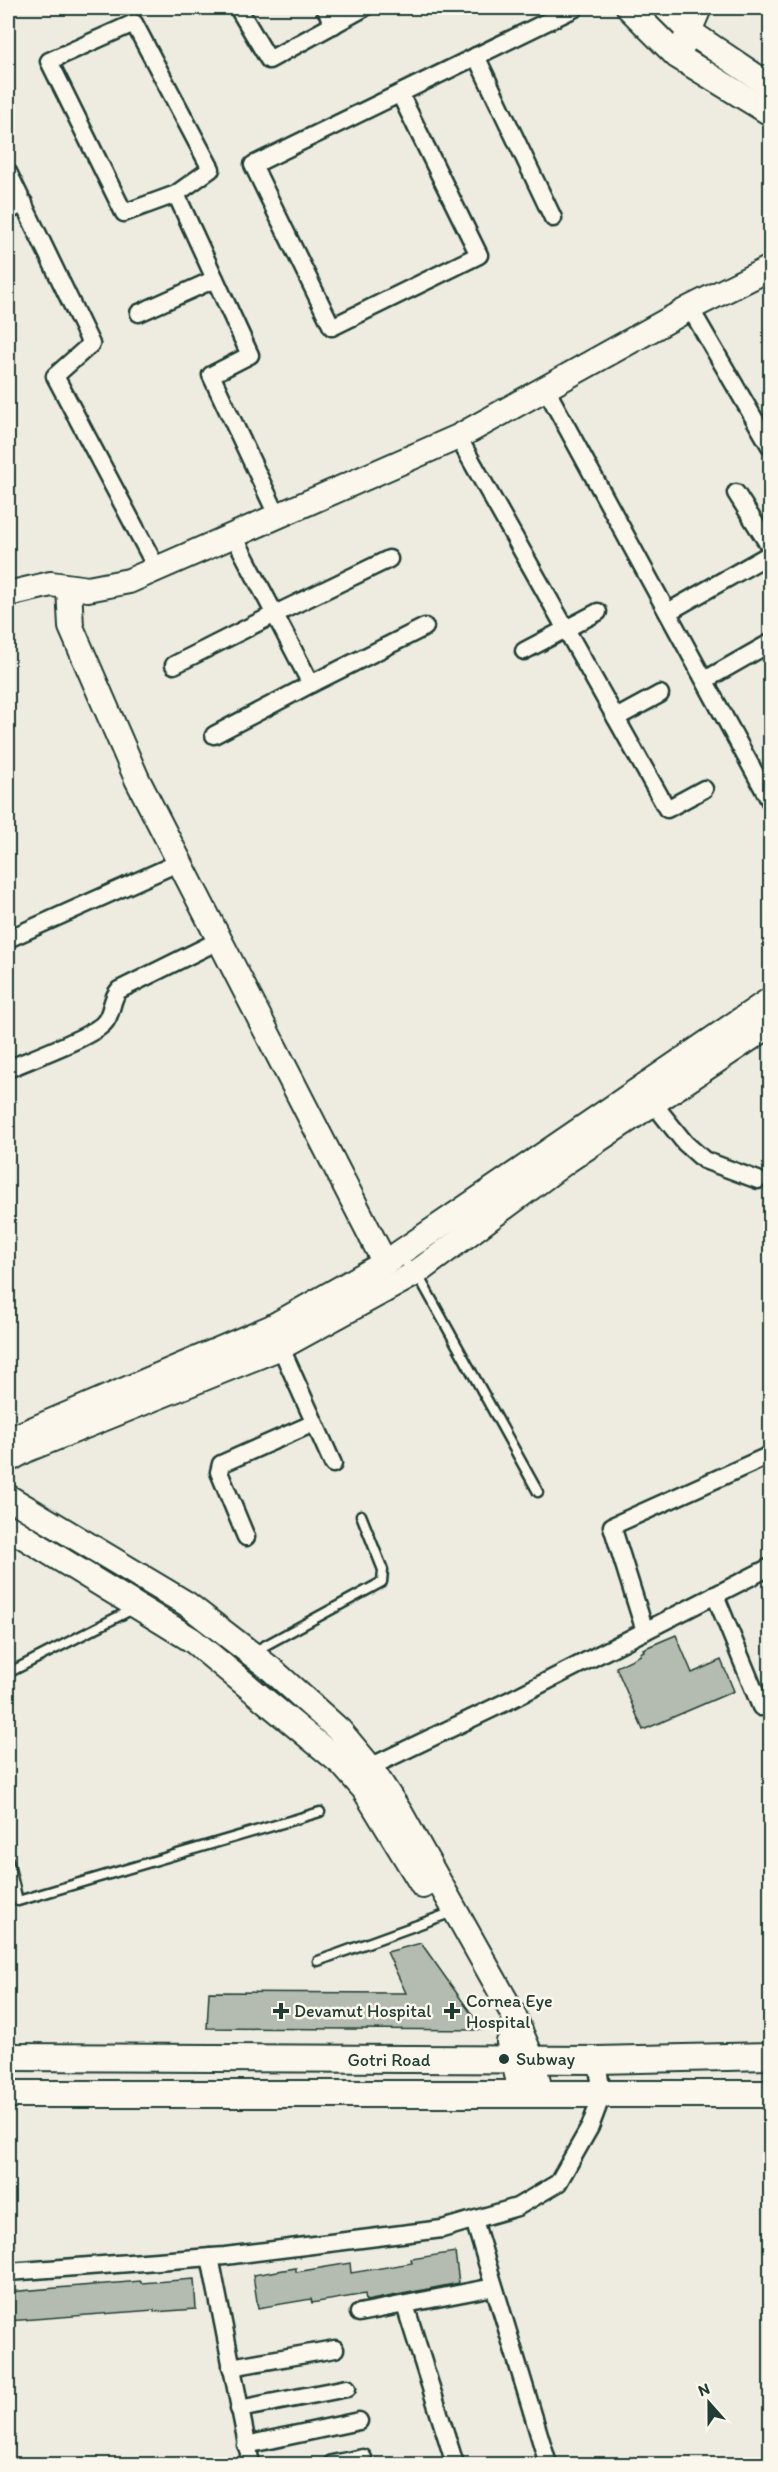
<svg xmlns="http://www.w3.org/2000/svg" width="778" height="2472" viewBox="0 0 778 2472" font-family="Itim,sans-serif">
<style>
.building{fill:#b4bbb0;stroke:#1f3d34;stroke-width:1.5}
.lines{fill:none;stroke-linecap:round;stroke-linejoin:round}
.lane-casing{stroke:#1f3d34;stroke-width:13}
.street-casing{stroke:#1f3d34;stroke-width:21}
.secondary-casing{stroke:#1f3d34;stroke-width:28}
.primary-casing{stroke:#1f3d34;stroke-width:30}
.lane{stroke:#fbf7ec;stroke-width:8}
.street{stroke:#fbf7ec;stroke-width:16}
.secondary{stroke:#fbf7ec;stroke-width:24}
.primary{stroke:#fbf7ec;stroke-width:26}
.poi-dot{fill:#1f3d34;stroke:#fbf7ec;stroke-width:2}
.labels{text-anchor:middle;stroke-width:5;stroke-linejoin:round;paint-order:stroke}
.poi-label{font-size:18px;fill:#1f3d34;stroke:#fbf7ec;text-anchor:start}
.street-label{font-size:18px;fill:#1f3d34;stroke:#fbf7ec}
</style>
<rect width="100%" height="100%" fill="#eeece1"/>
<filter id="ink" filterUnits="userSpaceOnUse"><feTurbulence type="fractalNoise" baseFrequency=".0167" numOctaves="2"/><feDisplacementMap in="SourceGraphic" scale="12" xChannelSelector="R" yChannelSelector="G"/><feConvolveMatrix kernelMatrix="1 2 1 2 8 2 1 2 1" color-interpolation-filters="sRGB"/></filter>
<g filter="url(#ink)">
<g class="building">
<polygon points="676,1635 692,1673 721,1660 734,1691 643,1730 616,1667 641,1655 640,1653 644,1651 643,1649"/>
<polygon points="421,1943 483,2030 207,2028 209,1992 406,1993 387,1952"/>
<polygon points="455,2252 459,2283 366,2301 365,2294 312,2303 311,2299 258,2308 253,2275 296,2268 296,2272 350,2263 351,2273 412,2263 411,2259"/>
<polygon points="194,2279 196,2309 154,2312 154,2310 8,2321 8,2292 141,2281 141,2283"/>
</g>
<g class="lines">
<g class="lane-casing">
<g id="lane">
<polyline points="398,1255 416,1273 423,1284 538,1492"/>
<polyline points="253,1652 382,1582 383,1570 361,1515"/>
<polyline points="8,1673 135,1608"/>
<polyline points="8,1860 18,1901 320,1812"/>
<polyline points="318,1961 453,1912"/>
</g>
</g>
<g class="street-casing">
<g id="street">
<polyline points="238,8 269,60 364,8"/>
<polyline points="325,8 334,25"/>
<polyline points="476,56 553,218"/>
<polyline points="400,94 479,255 332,327 253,165 575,8"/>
<polyline points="8,172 91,344 55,376 157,569"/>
<polyline points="176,194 124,213 49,61 134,23 211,169 176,194 250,355 211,375 278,517"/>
<polyline points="8,211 24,203"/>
<polyline points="690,308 770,446"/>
<polyline points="139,313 215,279"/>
<polyline points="546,389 770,801"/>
<polyline points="458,437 667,809 704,789"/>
<polyline points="736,493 770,547"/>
<polyline points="668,612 770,554"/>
<polyline points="524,651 598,612"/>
<polyline points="174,665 275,614 389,559"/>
<polyline points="705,680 770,643"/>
<polyline points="311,684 425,627"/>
<polyline points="616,718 660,694"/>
<polyline points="214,735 311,684 234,536"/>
<polyline points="8,939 180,862"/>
<path d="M8,1069C28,1060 92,1037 104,1023C113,1014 110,1000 119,990L220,940"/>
<polyline points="653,1103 685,1143 704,1160 758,1180"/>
<polyline points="277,1339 333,1464"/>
<polyline points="246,1537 219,1472 221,1464 314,1423"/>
<polyline points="715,1595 761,1707"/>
<polyline points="645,1631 612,1526 770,1455"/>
<polyline points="370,1767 508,1701 770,1567"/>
<polyline points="474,2220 548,2464"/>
<polyline points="210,2257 251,2464"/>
<polyline points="8,2272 225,2256 442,2229 517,2207 558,2183 590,2127 602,2095 597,2060"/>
<polyline points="405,2305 455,2464"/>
<polyline points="359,2313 494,2287"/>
<polyline points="231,2367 335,2349"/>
<polyline points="239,2409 347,2388"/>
<polyline points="246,2445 359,2421"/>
<polyline points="332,2464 363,2458"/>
</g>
</g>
<g class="secondary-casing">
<g id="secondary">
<polyline points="629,8 677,56 770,113"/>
<polyline points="666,8 690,32 770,86"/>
<polyline points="684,43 699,8"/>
<polyline points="69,587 71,627 137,779 385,1263"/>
<polyline points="8,594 51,584 88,589 129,581 458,437 690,308 770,268"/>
<polyline points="8,1440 272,1327 385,1263 770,1000"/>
<polyline points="8,1460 28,1449 281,1347 416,1273 568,1160 770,1025"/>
<polyline points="8,1497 187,1604 271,1669 340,1731 370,1767 401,1814 512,2012 533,2061 541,2095"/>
<polyline points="8,1527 192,1640 342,1764 364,1789 423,1886"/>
<polyline points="509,2042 522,2095"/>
</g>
</g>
<g class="primary-casing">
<g id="primary">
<polyline points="8,2057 597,2060 770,2056"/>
<polyline points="8,2094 770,2094"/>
</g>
</g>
<use href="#lane" class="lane"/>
<use href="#street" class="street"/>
<use href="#secondary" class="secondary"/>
<use href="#primary" class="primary"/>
</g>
</g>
<g class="poi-dot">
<path d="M278 2002h6v6h6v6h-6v6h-6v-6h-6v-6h6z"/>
<path d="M449 2002h6v6h6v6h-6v6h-6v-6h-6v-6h6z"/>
<circle cx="504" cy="2059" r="6"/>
</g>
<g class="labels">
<g class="poi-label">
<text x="466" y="2007">Cornea Eye<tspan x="466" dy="21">Hospital</tspan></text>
<text x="294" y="2017">Devamut Hospital</text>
<text x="516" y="2065">Subway</text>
</g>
<g class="street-label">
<text x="389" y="2066">Gotri Road</text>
</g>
</g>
<rect width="778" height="2472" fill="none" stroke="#fbf7ec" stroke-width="30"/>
<rect x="15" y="15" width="748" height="2442" fill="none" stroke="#1f3d34" stroke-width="2" filter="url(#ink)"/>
<g transform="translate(709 2403) rotate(339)" stroke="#fbf7ec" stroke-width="4.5" paint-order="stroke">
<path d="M0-4.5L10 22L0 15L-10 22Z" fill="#1f3d34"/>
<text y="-9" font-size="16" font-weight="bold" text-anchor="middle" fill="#1f3d34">N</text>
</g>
</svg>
